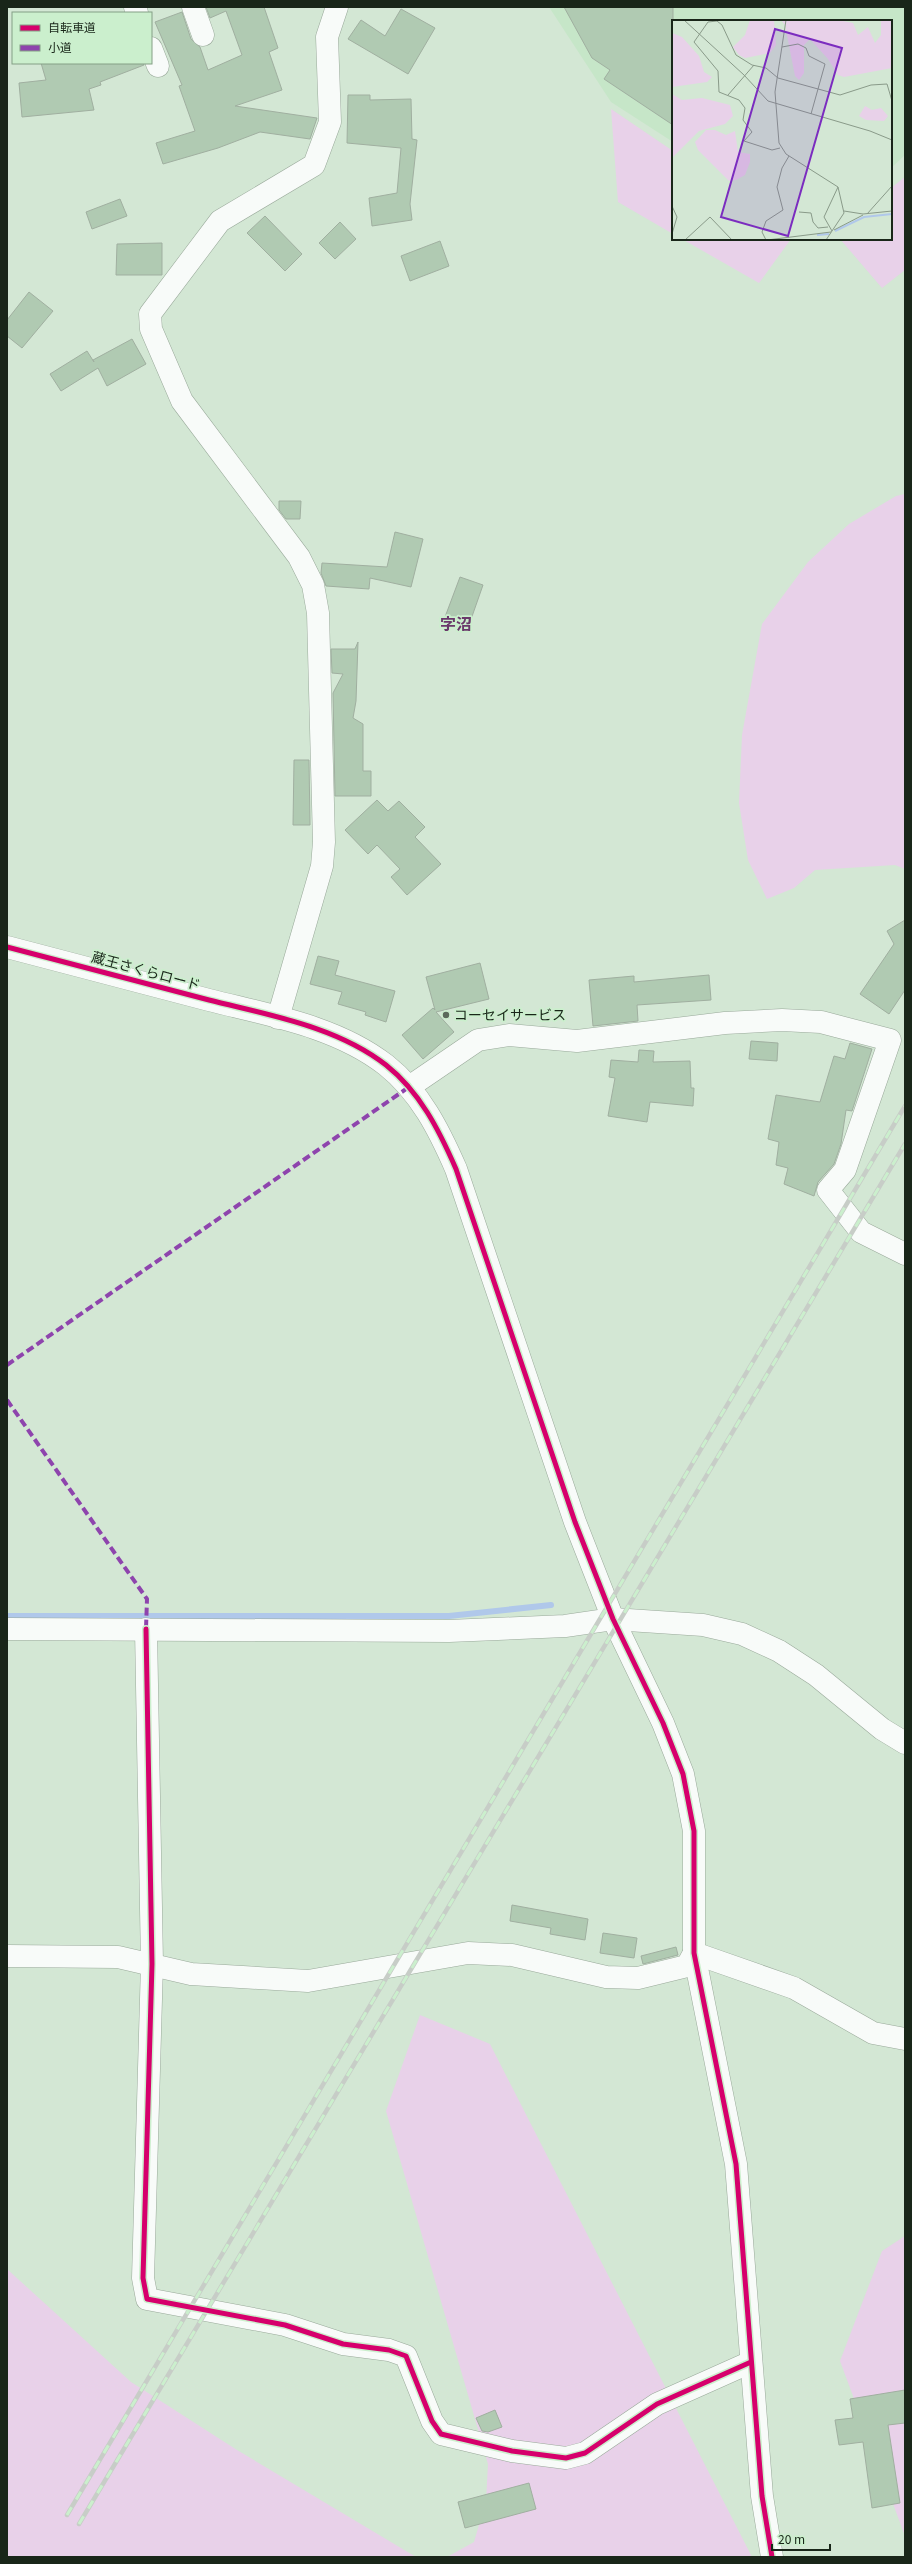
<svg xmlns="http://www.w3.org/2000/svg" width="912" height="2564" viewBox="0 0 912 2564" font-family="Georgia,'Noto Sans JP',serif">
<style>
.built{fill:#c6e6c8}
.green{fill:#e8d1e9}
.lines{fill:none;stroke-linecap:round;stroke-linejoin:round}
.stream{stroke:#b0c8ea;stroke-width:6}
.building{fill:#b0cab2;stroke:#a0afa0}
.minor-casing{stroke:#99a99a;stroke-width:23}
.minor{stroke:#f8fbf9;stroke-width:22}
.rail-casing{stroke:#c7cdc7;stroke-width:4.5}
.rail{stroke:#cbefcd;stroke-width:3;stroke-dasharray:9;stroke-linecap:butt}
.quiet{stroke:#8e44ad;stroke-width:4;stroke-dasharray:8 4;stroke-linecap:butt}
.cycleway-casing{stroke:#cbefcd;stroke-width:8}
.cycleway{stroke:#d6006c;stroke-width:5}
.poi-dot{fill:#5a6a5a;stroke:#cbefcd;stroke-width:1.5}
.labels{text-anchor:middle;stroke-width:3.5;stroke-linejoin:round;paint-order:stroke}
.street-label{font-size:14px;fill:#192619;stroke:#cbefcd}
.poi-label{font-size:14px;fill:#192619;stroke:#cbefcd;text-anchor:start}
.quarter-label{font-size:16px;font-weight:bold;fill:#6a396b;stroke:#cbefcd}
.inset-river{fill:none;stroke:#b0c8ea;stroke-width:2}
.inset-road{fill:none;stroke:#899a89;stroke-width:1}
.view{fill:#7b2cbf;fill-opacity:0.15;stroke:#7b2cbf;stroke-width:2}
.inset-edge{fill:none;stroke:#192619;stroke-width:2}
</style>
<rect width="100%" height="100%" fill="#d3e7d4"/>
<polygon class="built" points="549,7 905,7 905,155 891,168 891,21 673,21 673,142 611,102"/>
<g class="green">
<polygon points="611,109 673,151 673,234 618,202"/>
<polygon points="905,177 905,270 882,288 840,239 891,239 891,188"/>
<polygon points="682,239 791,239 759,283"/>
<polygon points="905,494 905,869 895,865 815,870 794,888 767,899 748,860 739,803 742,735 762,624 808,562 849,524 896,496"/>
<polygon points="420,2015 490,2044 752,2557 447,2557 474,2542 486,2501 488,2464 386,2111"/>
<polygon points="905,2236 905,2536 840,2361 882,2251"/>
<polygon points="7,2269 131,2382 237,2450 416,2557 7,2557"/>
</g>
<g class="lines">
<polyline class="stream" points="7,1616 449,1616 551,1605"/>
</g>
<g class="building">
<polygon points="206,7 264,7 278,48 269,52 282,90 235,106 317,118 310,139 260,132 218,148 163,164 156,143 195,131 179,86 182,85 155,22 182,12 191,39 200,47 208,70 242,55 226,11 210,18"/>
<polygon points="564,7 673,7 673,125 604,79 610,70 592,58"/>
<polygon points="401,9 435,28 408,74 348,39 361,20 385,36"/>
<polygon points="41,63 143,63 144,65 100,82 101,85 89,89 94,110 22,117 19,83 46,80"/>
<polygon points="348,95 370,95 370,100 411,99 412,139 417,140 410,204 412,220 372,226 369,198 397,193 401,148 347,143"/>
<polygon points="120,199 127,216 92,229 86,212"/>
<polygon points="265,216 302,254 285,271 247,233"/>
<polygon points="340,222 356,239 335,259 319,243"/>
<polygon points="440,241 449,266 410,281 401,256"/>
<polygon points="162,243 162,275 116,275 117,244"/>
<polygon points="29,292 53,311 22,348 7,336 7,320"/>
<polygon points="132,339 146,364 107,386 98,368 61,391 50,374 87,351 94,362 93,360"/>
<polygon points="279,501 301,501 300,519 286,519 279,510"/>
<polygon points="395,532 423,539 411,587 370,578 369,589 326,586 321,573 322,563 387,567"/>
<polygon points="460,577 483,585 469,625 445,617"/>
<polygon points="358,642 356,701 353,718 363,724 363,771 371,771 371,796 335,796 333,693 343,674 332,673 331,649 355,649"/>
<polygon points="294,760 309,760 310,825 293,825"/>
<polygon points="377,800 388,811 399,801 425,827 415,837 441,864 407,895 391,877 400,869 377,845 368,854 345,830"/>
<polygon points="905,920 905,990 889,1014 860,994 894,944 887,931"/>
<polygon points="318,956 339,961 335,975 395,991 386,1022 365,1015 366,1012 338,1004 342,992 310,984"/>
<polygon points="480,963 489,999 436,1012 454,1032 423,1059 402,1035 433,1008 435,1010 426,977"/>
<polygon points="709,975 711,1000 637,1005 638,1021 593,1026 589,980 634,976 634,982"/>
<polygon points="751,1041 778,1043 777,1061 749,1059"/>
<polygon points="850,1043 872,1049 852,1111 846,1110 841,1144 834,1164 818,1182 814,1196 784,1184 788,1168 776,1165 779,1142 768,1139 776,1095 820,1102 834,1056 845,1059"/>
<polygon points="639,1050 654,1051 653,1062 690,1061 691,1088 694,1088 693,1106 650,1102 647,1122 608,1116 615,1078 609,1077 611,1060 638,1062"/>
<polygon points="512,1905 588,1919 585,1940 550,1934 551,1928 510,1921"/>
<polygon points="603,1933 637,1938 634,1958 600,1953"/>
<polygon points="676,1947 678,1955 643,1964 641,1956"/>
<polygon points="905,2390 905,2423 888,2425 900,2503 872,2508 863,2442 839,2445 835,2420 853,2418 850,2399"/>
<polygon points="495,2410 502,2427 488,2432 482,2431 476,2418"/>
<polygon points="529,2483 536,2509 465,2528 458,2502"/>
</g>
<g class="lines">
<g class="minor-casing">
<g id="minor">
<polyline points="135,7 137,13"/>
<polyline points="193,7 203,35"/>
<polyline points="151,48 158,66"/>
<path d="M7,947C74,964 141,982 209,1000C268,1015 336,1026 386,1065C420,1092 439,1130 456,1169L575,1522L613,1619L663,1723L683,1774L694,1831V1953L736,2164L762,2496L772,2557"/>
<polyline points="278,1018 322,866 324,842 318,613 313,585 299,557 182,401 151,329 150,314 220,221 314,165 330,122 327,37 337,7"/>
<polyline points="409,1087 478,1040 509,1035 577,1041 725,1023 782,1020 821,1022 890,1040 845,1170 828,1190 861,1232 905,1254"/>
<polyline points="7,1629 449,1631 565,1626 613,1619 703,1625 742,1634 779,1651 816,1675 882,1729 905,1743"/>
<polyline points="146,1629 152,1964 143,2278 147,2299 285,2325 343,2344 389,2350 406,2356 432,2421 441,2434 512,2451 566,2458 585,2453 657,2404 751,2362"/>
<polyline points="694,1953 794,1988 873,2033 905,2039"/>
<polyline points="7,1956 118,1957 191,1974 308,1981 468,1953 512,1955 606,1977 638,1978 687,1966 694,1953"/>
</g>
</g>
<use href="#minor" class="minor"/>
<g class="rail-casing">
<g id="rail">
<polyline points="67,2515 905,1106"/>
<polyline points="79,2524 905,1144"/>
</g>
</g>
<use href="#rail" class="rail"/>
<g class="quiet">
<polyline points="7,1365 409,1087"/>
<polyline points="7,1400 147,1599 146,1629"/>
</g>
<g class="cycleway-casing">
<g id="cycleway">
<path d="M7,947C74,964 141,982 209,1000C268,1015 336,1026 386,1065C420,1092 439,1130 456,1169L575,1522L613,1619L663,1723L683,1774L694,1831V1953L736,2164L762,2496L772,2557"/>
<polyline points="146,1629 152,1964 143,2278 147,2299 285,2325 343,2344 389,2350 406,2356 432,2421 441,2434 512,2451 566,2458 585,2453 657,2404 751,2362"/>
</g>
</g>
<use href="#cycleway" class="cycleway"/>
</g>
<circle class="poi-dot" cx="446" cy="1015" r="4"/>
<g class="labels">
<g class="street-label">
<text transform="translate(146 971) rotate(15)" y="5">蔵王さくらロード</text>
</g>
<g class="poi-label">
<text x="454" y="1020">コーセイサービス</text>
</g>
<g class="quarter-label">
<text x="456" y="630">字沼</text>
</g>
</g>
<g transform="translate(672 20)">
<rect width="220" height="220" fill="#d3e7d4"/>
<path d="M78,0H102L104,25L98,33L73,38L67,35L61,27L73,15ZM109,0H166L181,3L186,15L196,7L203,23L209,15V0H220V48L172,57L166,55L156,39L138,19L132,25V53L127,60L123,56L113,5ZM0,13L10,17L27,36L32,52L40,57L35,62L0,67ZM0,74L10,80L30,78L58,85L61,96L53,104L27,111L0,138ZM193,86L200,90L209,88L216,96L212,101L194,100L187,96ZM34,110H43L54,115L63,111L66,132L78,134V142L73,155L64,160L57,161L26,130L23,122Z" fill="#e8d1e9"/>
<path class="inset-river" d="M163,211L192,197L220,194M145,215L157,214"/>
<path class="inset-road" d="M12,0L72,55L96,81L198,111L220,120M114,0L103,72L107,123L114,134L166,167L172,193L154,220M110,27L126,24L134,28L137,36L153,44L139,94M56,75L82,45M108,128L100,130L72,121L80,112L71,100L73,88L67,80L47,72L46,51L22,22L36,2L45,1L50,5L64,35L80,45L94,48L106,58L168,75L199,65L215,64L220,81M0,186L5,197L0,214M172,191L191,194L220,191M127,192L139,193L141,202L146,208L156,207M195,194L220,166M162,210L191,195M160,211L152,197L166,167M13,220L38,197L60,220M94,220L90,212L94,201L111,190L105,167L110,148L117,136M95,220L159,212"/>
<path class="view" d="M103,9L170,28L116,216L49,197Z"/>
<rect width="220" height="220" class="inset-edge"/>
</g>
<rect width="912" height="2564" fill="none" stroke="#192619" stroke-width="16"/>
<rect x="12" y="12" width="140" height="52" fill="#cbefcd" stroke="#849f85"/>
<rect x="20" y="25" width="20" height="6" fill="#d6006c" stroke="#849f85"/>
<text x="48" y="32" font-size="12" fill="#192619">自転車道</text>
<rect x="20" y="45" width="20" height="6" fill="#8e44ad" stroke="#849f85"/>
<text x="48" y="52" font-size="12" fill="#192619">小道</text>
<path d="M772 2544v6h58v-6" fill="none" stroke="#192619" stroke-width="2"/>
<text x="778" y="2544" font-size="12" fill="#192619" stroke="#cbefcd" stroke-width="3" paint-order="stroke">20 m</text>
</svg>
